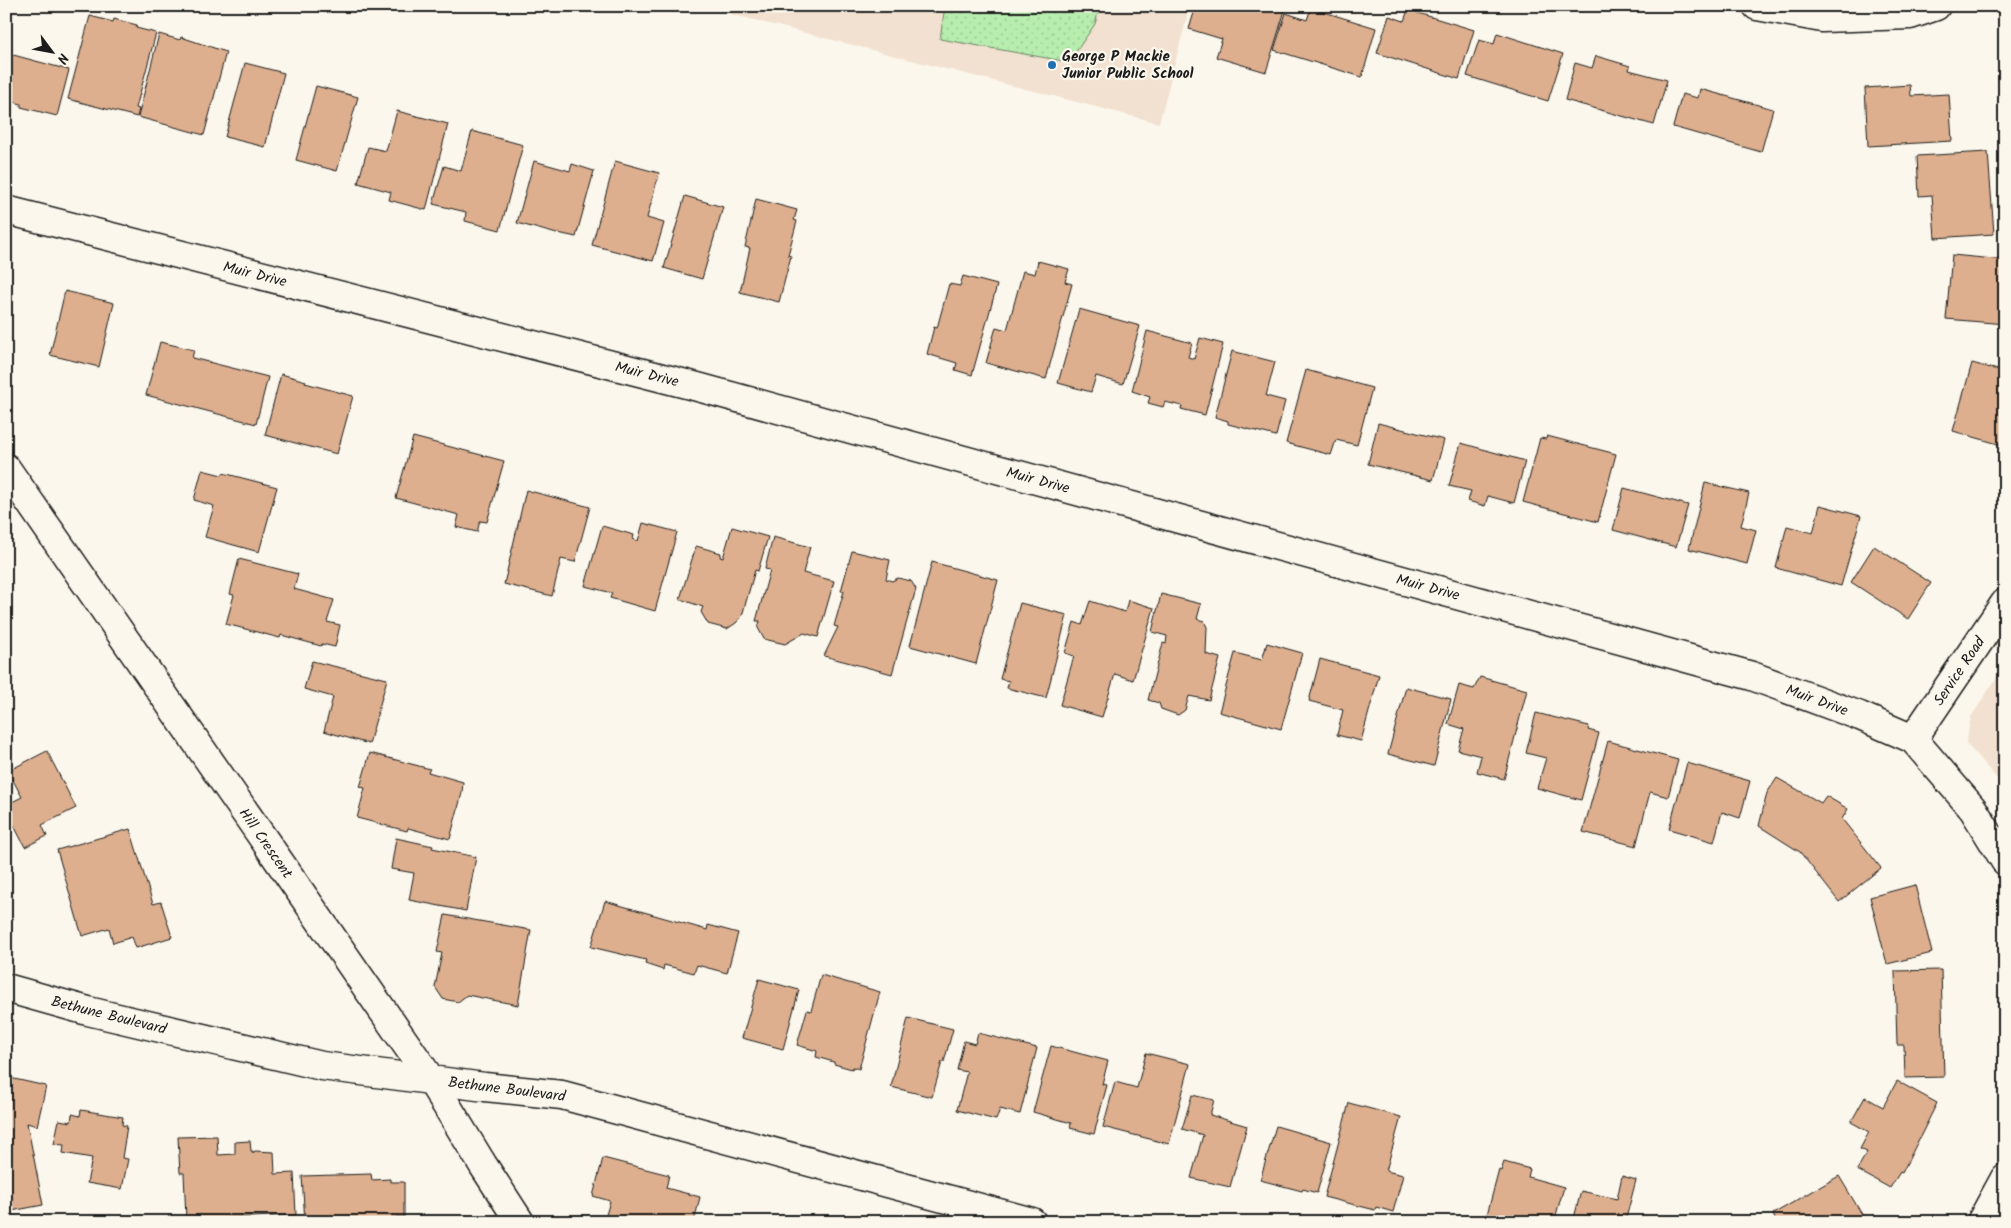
<svg xmlns="http://www.w3.org/2000/svg" width="2011" height="1228" viewBox="0 0 2011 1228" font-family="Kalam,sans-serif">
<style>
.built{fill:#f2e1d0}
.green{fill:url(#green-dots);stroke:#6a8465}
.building{fill:#ddaf8e;stroke:#1c1c1c}
.lines{fill:none;stroke-linecap:round;stroke-linejoin:round}
.minor-casing{stroke:#1c1c1c;stroke-width:31}
.minor{stroke:#fbf7ec;stroke-width:28}
.poi-dot{fill:#1f6fb2;stroke:#fbf7ec;stroke-width:2}
.labels{text-anchor:middle;stroke-width:4.5;stroke-linejoin:round;paint-order:stroke}
.poi-label{font-size:15px;font-weight:bold;fill:#1c1c1c;stroke:#fbf7ec;text-anchor:start}
.street-label{font-size:15px;fill:#1c1c1c;stroke:#fbf7ec}
</style>
<defs>
<pattern id="green-dots" width="8" height="8" patternUnits="userSpaceOnUse" patternTransform="scale(1.25)"><rect width="8" height="8" fill="#b7edae"/><path d="M2 2h.1M6 6h.1" fill="none" stroke="#9dcb95" stroke-width="1.8" stroke-linecap="round"/></pattern>
</defs>
<rect width="100%" height="100%" fill="#fbf7ec"/>
<filter id="ink" filterUnits="userSpaceOnUse"><feTurbulence type="fractalNoise" baseFrequency=".02" numOctaves="2"/><feDisplacementMap in="SourceGraphic" scale="10" xChannelSelector="R" yChannelSelector="G"/><feConvolveMatrix kernelMatrix="1 2 1 2 8 2 1 2 1" color-interpolation-filters="sRGB"/></filter>
<g filter="url(#ink)">
<g class="built">
<polygon points="699,6 1190,6 1159,123"/>
<polygon points="2005,665 2005,788 1966,743 1971,717"/>
</g>
<polygon class="green" points="945,6 1016,6 1030,9 1031,6 1100,6 1095,24 1069,62 940,39"/>
<g class="building">
<polygon points="1196,6 1286,7 1266,72 1216,57 1222,39 1189,29"/>
<polygon points="1311,8 1376,28 1362,77 1274,50 1286,13 1307,20"/>
<polygon points="1408,10 1474,30 1459,79 1377,53 1389,16 1404,21"/>
<polygon points="90,16 113,22 114,19 137,25 136,28 156,33 136,108 139,109 137,117 68,99"/>
<polygon points="1497,33 1563,54 1548,101 1467,76 1479,40 1494,44"/>
<polygon points="159,34 180,40 181,37 226,52 204,135 138,117"/>
<polygon points="6,53 69,70 57,116 21,107 21,104 6,100"/>
<polygon points="1596,56 1630,66 1629,70 1667,80 1654,125 1565,100 1575,63 1592,68"/>
<polygon points="245,63 284,73 265,147 225,137"/>
<polygon points="1910,85 1911,96 1949,94 1952,141 1868,146 1865,88"/>
<polygon points="316,86 358,97 337,171 296,160"/>
<polygon points="1700,89 1773,109 1761,152 1673,127 1682,94 1698,98"/>
<polygon points="397,111 448,124 426,210 389,200 391,192 358,183 368,147 386,151"/>
<polygon points="472,131 523,145 500,230 465,221 466,212 433,204 444,166 461,171"/>
<polygon points="1988,152 1994,234 1935,238 1932,195 1919,196 1917,156"/>
<polygon points="534,161 570,171 572,164 594,171 576,237 558,233 557,234 517,223"/>
<polygon points="615,161 659,173 647,218 664,223 653,261 592,245"/>
<polygon points="685,196 723,207 702,279 664,268"/>
<polygon points="756,199 797,210 794,220 797,221 788,255 791,256 779,302 740,292 750,248 745,247"/>
<polygon points="1952,255 2005,260 2005,324 1946,319"/>
<polygon points="1038,261 1069,269 1065,282 1072,284 1046,379 986,363 996,327 1007,330 1023,271 1035,274"/>
<polygon points="963,276 997,285 972,375 955,370 957,363 927,354 934,327 937,328 949,284 960,286"/>
<polygon points="65,291 114,303 99,367 50,355"/>
<polygon points="1079,309 1140,326 1123,384 1096,376 1091,392 1058,383"/>
<polygon points="1147,331 1192,343 1188,357 1194,359 1200,338 1223,344 1205,415 1181,409 1182,406 1165,402 1163,407 1148,403 1150,397 1132,391"/>
<polygon points="160,342 194,350 192,358 268,377 256,424 146,395"/>
<polygon points="1232,351 1275,362 1266,396 1285,401 1276,436 1228,424 1228,421 1215,417"/>
<polygon points="1972,363 2005,372 2005,446 1953,431"/>
<polygon points="1306,370 1372,388 1357,445 1336,440 1331,455 1286,443"/>
<polygon points="281,374 306,381 305,383 353,396 337,454 265,435"/>
<polygon points="1378,423 1444,440 1433,480 1368,464"/>
<polygon points="1547,436 1616,454 1598,522 1523,502 1540,438 1546,439"/>
<polygon points="413,437 504,461 487,522 480,521 477,532 456,527 459,515 396,498"/>
<polygon points="1461,443 1525,461 1514,503 1488,496 1485,506 1468,501 1471,491 1449,486"/>
<polygon points="202,470 222,475 223,473 277,487 259,552 205,537 214,506 194,500"/>
<polygon points="1705,483 1749,493 1741,526 1756,530 1747,564 1689,549"/>
<polygon points="1624,488 1688,505 1676,547 1613,530"/>
<polygon points="526,490 590,507 575,562 561,559 552,596 504,584"/>
<polygon points="1820,505 1861,516 1841,586 1776,568 1787,526 1813,533"/>
<polygon points="643,523 677,532 655,611 610,598 612,593 585,586 602,526 634,535 633,539 638,541"/>
<polygon points="732,527 768,537 758,571 755,570 742,616 736,623 727,629 708,624 701,612 703,607 680,599 696,546 721,553 720,557 723,558"/>
<polygon points="773,537 810,547 803,573 834,581 818,637 804,633 785,644 764,639 758,628 760,621 756,621 770,570 765,569"/>
<polygon points="1874,546 1931,583 1908,619 1851,582"/>
<polygon points="852,551 890,560 886,579 892,581 898,578 911,581 916,589 892,674 824,656 838,627 834,626 844,591 841,591"/>
<polygon points="239,559 298,574 294,589 334,600 327,622 340,625 335,647 322,644 321,646 281,635 280,638 226,624 234,595 230,594"/>
<polygon points="932,562 998,580 976,664 910,646"/>
<polygon points="1161,594 1201,604 1197,619 1204,621 1207,627 1206,654 1220,658 1209,700 1189,696 1185,710 1178,715 1161,709 1159,703 1148,700 1163,643 1166,644 1167,636 1152,632"/>
<polygon points="1128,600 1154,608 1133,680 1115,674 1102,717 1060,705 1074,656 1065,653 1074,622 1082,625 1090,601 1125,612"/>
<polygon points="1020,603 1067,615 1046,698 1007,688 1009,681 1000,679"/>
<polygon points="1267,643 1302,653 1281,729 1219,712 1235,653 1262,660"/>
<polygon points="1320,659 1379,675 1361,741 1337,735 1343,710 1309,701"/>
<polygon points="312,661 387,679 369,744 324,731 333,697 304,689"/>
<polygon points="1480,677 1527,690 1504,779 1477,772 1481,756 1458,750 1464,729 1448,724 1459,685 1474,689"/>
<polygon points="1406,687 1451,699 1434,766 1388,754"/>
<polygon points="1536,713 1589,726 1588,730 1599,733 1581,800 1537,788 1546,758 1526,753"/>
<polygon points="1608,741 1678,760 1668,797 1650,792 1636,846 1583,832"/>
<polygon points="47,751 76,808 42,825 47,836 25,847 6,810 6,805 22,797 8,771"/>
<polygon points="370,753 430,769 428,772 463,782 462,793 450,839 408,828 407,831 357,818 365,788 360,787"/>
<polygon points="1687,763 1750,781 1740,818 1722,812 1714,842 1669,829"/>
<polygon points="1777,778 1821,803 1826,796 1848,809 1842,819 1881,868 1839,902 1800,852 1759,826 1767,793"/>
<polygon points="130,829 153,904 161,902 172,937 136,948 132,937 113,943 109,928 82,936 57,850"/>
<polygon points="396,838 433,846 432,848 476,857 466,911 409,900 414,873 391,869"/>
<polygon points="1915,885 1932,953 1887,964 1870,897"/>
<polygon points="605,901 707,930 708,925 738,933 727,973 697,965 694,973 664,965 663,970 645,964 646,960 591,947"/>
<polygon points="445,915 531,930 518,1005 467,995 458,1002 443,999 435,987 442,953 437,952"/>
<polygon points="1941,970 1944,1077 1905,1078 1904,1045 1897,1045 1895,971"/>
<polygon points="821,975 880,992 859,1069 853,1067 852,1069 834,1064 834,1062 816,1057 817,1051 797,1045 807,1010 811,1011"/>
<polygon points="759,979 799,990 783,1049 742,1038"/>
<polygon points="908,1018 953,1029 944,1062 942,1062 932,1097 891,1087"/>
<polygon points="978,1033 1037,1048 1020,1114 1000,1109 996,1120 957,1110 967,1072 957,1070 964,1041 975,1044"/>
<polygon points="1051,1046 1108,1061 1102,1084 1107,1085 1094,1134 1070,1128 1071,1123 1033,1112"/>
<polygon points="1146,1053 1190,1064 1169,1144 1103,1127 1115,1082 1137,1088"/>
<polygon points="10,1078 46,1086 37,1126 27,1123 43,1205 6,1212 6,1087"/>
<polygon points="1897,1081 1937,1103 1902,1173 1900,1172 1890,1188 1857,1170 1867,1152 1860,1149 1869,1132 1851,1122 1865,1097 1883,1107"/>
<polygon points="1192,1095 1214,1100 1210,1115 1247,1126 1230,1187 1191,1178 1203,1135 1182,1129"/>
<polygon points="1349,1103 1401,1117 1386,1171 1403,1175 1393,1212 1376,1207 1375,1210 1324,1197"/>
<polygon points="81,1110 123,1117 122,1125 127,1126 122,1158 128,1159 122,1189 87,1183 92,1158 63,1153 64,1145 54,1144 59,1120 71,1122 72,1114 80,1116"/>
<polygon points="1276,1126 1331,1142 1317,1193 1303,1189 1302,1191 1260,1180"/>
<polygon points="217,1136 218,1155 235,1154 235,1142 250,1141 251,1151 253,1151 253,1153 255,1151 274,1152 275,1174 294,1173 296,1215 186,1220 184,1173 180,1173 178,1137"/>
<polygon points="603,1158 669,1175 666,1188 700,1197 694,1222 604,1222 610,1201 593,1196"/>
<polygon points="1504,1162 1530,1169 1528,1177 1564,1187 1554,1222 1485,1222 1499,1170 1501,1171"/>
<polygon points="371,1174 372,1180 390,1179 390,1182 404,1182 404,1217 396,1217 396,1222 305,1222 302,1176"/>
<polygon points="1622,1176 1636,1180 1625,1222 1573,1222 1581,1191 1617,1199"/>
<polygon points="1839,1176 1863,1216 1852,1222 1776,1222 1773,1214"/>
</g>
<g class="lines">
<g class="minor-casing">
<g id="minor">
<polyline points="1757,6 1822,18 1910,15 1936,6"/>
<polyline points="6,210 694,386 1752,676 1860,716 1913,739 1973,809 2005,861"/>
<polyline points="6,468 431,1080 483,1165 520,1222"/>
<polyline points="1913,739 2005,603"/>
<polyline points="6,988 88,1011 322,1066 485,1087 562,1095 1032,1222"/>
<polyline points="1981,1222 2005,1178"/>
</g>
</g>
<use href="#minor" class="minor"/>
</g>
</g>
<circle class="poi-dot" cx="1052" cy="65" r="5"/>
<g class="labels">
<g class="poi-label">
<text x="1062" y="61">George P Mackie<tspan x="1062" dy="17">Junior Public School</tspan></text>
</g>
<g class="street-label">
<text transform="translate(255 274) rotate(14)" y="5">Muir Drive</text>
<text transform="translate(647 374) rotate(14)" y="5">Muir Drive</text>
<text transform="translate(1038 480) rotate(15)" y="5">Muir Drive</text>
<text transform="translate(1428 587) rotate(15)" y="5">Muir Drive</text>
<text transform="translate(1959 671) rotate(-56)" y="5">Service Road</text>
<text transform="translate(1817 700) rotate(20)" y="5">Muir Drive</text>
<text transform="translate(266 843) rotate(55)" y="5">Hill Crescent</text>
<text transform="translate(109 1015) rotate(14)" y="5">Bethune Boulevard</text>
<text transform="translate(507 1089) rotate(7)" y="5">Bethune Boulevard</text>
</g>
</g>
<rect width="2011" height="1228" fill="none" stroke="#fbf7ec" stroke-width="25"/>
<rect x="12" y="12" width="1986" height="1203" fill="none" stroke="#1c1c1c" stroke-width="2" filter="url(#ink)"/>
<g transform="translate(52 52) rotate(122)" stroke="#fbf7ec" stroke-width="4" paint-order="stroke">
<path d="M0-4L9 19L0 12L-9 19Z" fill="#1c1c1c"/>
<text y="-8" font-size="14" font-weight="bold" text-anchor="middle" fill="#1c1c1c">N</text>
</g>
</svg>
